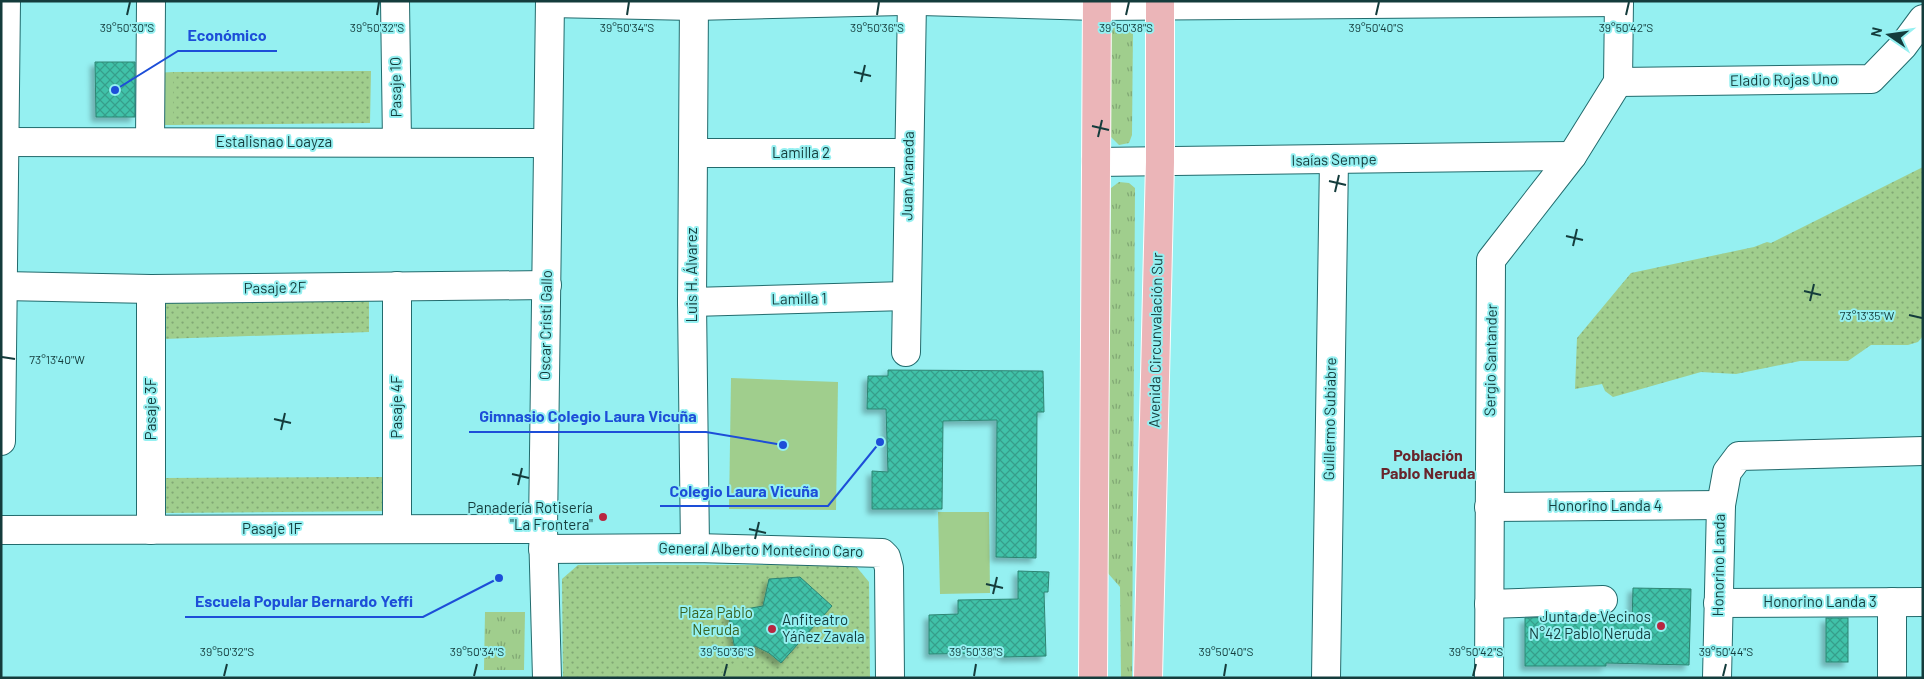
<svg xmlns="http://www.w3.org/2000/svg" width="1924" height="679" viewBox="0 0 1924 679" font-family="Barlow,sans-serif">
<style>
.grass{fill:url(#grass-tufts)}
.park{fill:url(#park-dots)}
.garden{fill:#a0ce8d}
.building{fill:url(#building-cross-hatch);stroke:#2d8573;filter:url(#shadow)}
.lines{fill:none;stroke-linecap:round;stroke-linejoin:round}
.minor-casing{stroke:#226b6d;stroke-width:30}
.major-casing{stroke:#fff;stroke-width:30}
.minor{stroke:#fff;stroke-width:28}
.major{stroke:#ebb5b8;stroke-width:28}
.ticks{fill:none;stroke:#143c3c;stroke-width:2}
.poi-dot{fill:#b82640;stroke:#95f0f1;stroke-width:2}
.labels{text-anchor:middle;stroke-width:4;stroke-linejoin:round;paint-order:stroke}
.street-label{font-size:15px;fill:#143c3c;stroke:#95f0f1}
.poi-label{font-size:15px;fill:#143c3c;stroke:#95f0f1;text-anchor:end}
.park-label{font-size:15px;fill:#386323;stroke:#95f0f1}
.neighbourhood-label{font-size:16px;font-weight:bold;fill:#69242b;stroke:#95f0f1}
.ticks-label{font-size:12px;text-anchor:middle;fill:#143c3c;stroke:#95f0f1;stroke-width:4;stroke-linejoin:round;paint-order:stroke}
.leader{fill:none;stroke:#1d4ed8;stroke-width:2}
.callout-dot{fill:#1d4ed8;stroke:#95f0f1;stroke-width:2}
.callout-label{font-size:16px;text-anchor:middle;font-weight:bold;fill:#1d4ed8;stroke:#95f0f1;stroke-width:4;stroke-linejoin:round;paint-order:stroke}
</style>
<defs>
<pattern id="grass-tufts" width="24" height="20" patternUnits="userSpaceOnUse" patternTransform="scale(1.25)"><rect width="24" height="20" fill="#a0ce8d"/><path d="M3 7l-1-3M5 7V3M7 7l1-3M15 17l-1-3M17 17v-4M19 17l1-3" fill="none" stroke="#81a874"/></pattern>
<pattern id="park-dots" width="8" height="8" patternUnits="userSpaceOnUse" patternTransform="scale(1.25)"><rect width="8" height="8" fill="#a0ce8d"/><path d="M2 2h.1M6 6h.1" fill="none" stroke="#81a874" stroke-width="1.8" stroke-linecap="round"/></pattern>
<pattern id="building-cross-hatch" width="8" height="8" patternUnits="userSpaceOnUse" patternTransform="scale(1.25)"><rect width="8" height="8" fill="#41c2a9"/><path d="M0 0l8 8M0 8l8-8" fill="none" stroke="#359f8b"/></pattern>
<filter id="shadow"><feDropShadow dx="-4.5" dy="4.5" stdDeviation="2.5" flood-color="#0004"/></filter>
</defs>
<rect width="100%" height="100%" fill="#95f0f1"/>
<g class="grass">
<polygon points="1127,23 1133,29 1132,135 1129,143 1119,145 1111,137 1111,32 1116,24"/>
<polygon points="1119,182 1129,183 1135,188 1132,678 1121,678 1120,587 1106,571 1111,188"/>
<polygon points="485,612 525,612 524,670 484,670"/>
</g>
<g class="park">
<polygon points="371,71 370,123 173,125 173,72"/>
<polygon points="1923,167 1923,336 1918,342 1908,345 1871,345 1848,361 1800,361 1736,374 1701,372 1613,397 1605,391 1602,384 1575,389 1577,338 1631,273 1754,247 1767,242 1771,243"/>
<polygon points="369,291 369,332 163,339 163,296"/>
<polygon points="388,477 388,511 163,513 163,478"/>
<polygon points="578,565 855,565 869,582 870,678 563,678 562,579"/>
</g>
<g class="garden">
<polygon points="173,72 173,125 154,125 154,73"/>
<polygon points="731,378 838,382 836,510 729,509"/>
<polygon points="938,512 989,512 990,593 940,594"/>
<polygon points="739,659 753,678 716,678"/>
</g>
<g class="building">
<polygon points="95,62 135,62 135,117 96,117"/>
<polygon points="888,370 1043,371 1044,412 1037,412 1036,558 996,557 997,420 943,421 942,509 872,509 872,471 888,472 886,409 867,409 868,376 888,376"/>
<polygon points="1018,571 1049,572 1048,592 1044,592 1046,656 1004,657 1004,653 929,654 929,615 958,614 958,600 1018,599"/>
<polygon points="800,577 832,606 781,663 769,653 755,646 735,650 728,612 763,606 769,579"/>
<polygon points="1633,588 1691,589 1689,665 1606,663 1606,666 1525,666 1525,618 1583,616 1583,621 1632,622"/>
<rect x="1826" y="618" width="22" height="44"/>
</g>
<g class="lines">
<g class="minor-casing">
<g id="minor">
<polyline points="395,1 397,142"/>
<polyline points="694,1 692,302 695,548"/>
<polyline points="921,1 1096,6 1619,2"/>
<polyline points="550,3 694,6 902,1"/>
<polyline points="1618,82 1871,79 1903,46 1923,19"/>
<polyline points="1618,82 1619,1"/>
<polyline points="1,142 547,143"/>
<polyline points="150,142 151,1"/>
<polyline points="694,153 908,153"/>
<polyline points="1096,162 1572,156"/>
<polyline points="3,286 151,289 547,285"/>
<polyline points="397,286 397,529"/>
<polyline points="692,302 906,296"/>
<polyline points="906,352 912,1"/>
<polyline points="1,441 6,1"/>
<polyline points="1489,507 1721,505"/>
<polyline points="1,530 543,529"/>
<polyline points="151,530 151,289"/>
<polyline points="543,549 695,548 882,553 886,557 889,568 890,678"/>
<polyline points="1892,602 1892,678"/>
<polyline points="1718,603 1923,602"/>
<polyline points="1489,604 1603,600"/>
<polyline points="547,678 543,529 550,1"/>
<polyline points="1326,678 1334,160"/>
<polyline points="1489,678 1491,260 1572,156 1618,82"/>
<polyline points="1717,678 1721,505 1727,472 1739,456 1923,451"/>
</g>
</g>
<g class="major-casing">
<g id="major">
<polyline points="1093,678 1097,1"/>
<polyline points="1148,678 1160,162 1160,1"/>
</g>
</g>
<use href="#minor" class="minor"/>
<use href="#major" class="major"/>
</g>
<path class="ticks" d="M127,15L130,2M377,15L379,2M627,15L629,2M877,15L879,2M1126,15L1129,2M1376,15L1379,2M1626,15L1629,2M854,72L871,76M861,82L865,65M1092,126L1109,130M1098,137L1102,120M1329,181L1346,185M1335,192L1339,175M1566,236L1583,240M1573,246L1577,229M1804,291L1821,295M1810,301L1814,284M1909,315L1922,318M2,357L15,359M274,419L291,423M281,430L285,413M512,474L529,478M518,485L522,468M749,529L766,533M755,539L759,522M986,584L1003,588M993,594L997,577M224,676L227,664M474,676L477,664M724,676L727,664M974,676L976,664M1224,676L1226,664M1473,676L1476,664M1723,676L1726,664"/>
<g class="poi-dot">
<circle cx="603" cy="517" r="5"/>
<circle cx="1661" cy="626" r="5"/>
<circle cx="772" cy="629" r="5"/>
</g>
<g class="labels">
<g class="street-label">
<text transform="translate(1784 80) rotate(-1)" y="5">Eladio Rojas Uno</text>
<text transform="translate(396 87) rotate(-91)" y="5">Pasaje 1O</text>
<text x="274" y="147">Estalisnao Loayza</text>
<text x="801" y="158">Lamilla 2</text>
<text transform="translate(1334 160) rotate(-1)" y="5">Isaías Sempe</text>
<text transform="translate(908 176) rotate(-89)" y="5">Juan Araneda</text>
<text transform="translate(692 275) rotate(-90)" y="5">Luis H. Álvarez</text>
<text transform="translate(275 288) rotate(-1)" y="5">Pasaje 2F</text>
<text transform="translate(799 299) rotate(-1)" y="5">Lamilla 1</text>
<text transform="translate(546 325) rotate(-89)" y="5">Oscar Cristi Gallo</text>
<text transform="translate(1156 340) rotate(-89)" y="5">Avenida Circunvalación Sur</text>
<text transform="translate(1491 360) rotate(-89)" y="5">Sergio Santander</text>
<text transform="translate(397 407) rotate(-90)" y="5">Pasaje 4F</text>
<text transform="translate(151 409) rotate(-90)" y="5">Pasaje 3F</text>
<text transform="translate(1330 419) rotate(-89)" y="5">Guillermo Subiabre</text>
<text x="1605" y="511">Honorino Landa 4</text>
<text x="272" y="534">Pasaje 1F</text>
<text transform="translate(761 550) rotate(1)" y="5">General Alberto Montecino Caro</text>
<text transform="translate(1719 565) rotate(-89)" y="5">Honorino Landa</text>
<text x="1820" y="607">Honorino Landa 3</text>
</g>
<g class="poi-label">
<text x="593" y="513">Panadería Rotisería<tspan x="593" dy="17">"La Frontera"</tspan></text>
<text x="1651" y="622">Junta de Vecinos<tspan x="1651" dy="17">N°42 Pablo Neruda</tspan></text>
<text x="782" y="625" text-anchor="start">Anfiteatro<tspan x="782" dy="17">Yáñez Zavala</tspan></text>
</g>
<g class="park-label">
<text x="716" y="618">Plaza Pablo<tspan x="716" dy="17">Neruda</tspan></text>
</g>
<g class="neighbourhood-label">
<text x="1428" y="461">Población<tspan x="1428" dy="18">Pablo Neruda</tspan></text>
</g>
</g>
<g class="ticks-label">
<text x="127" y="32">39°50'30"S</text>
<text x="377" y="32">39°50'32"S</text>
<text x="627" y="32">39°50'34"S</text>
<text x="877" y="32">39°50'36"S</text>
<text x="1126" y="32">39°50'38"S</text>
<text x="1376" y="32">39°50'40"S</text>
<text x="1626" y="32">39°50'42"S</text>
<text x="1867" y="320">73°13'35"W</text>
<text x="57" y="364">73°13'40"W</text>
<text x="227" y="656">39°50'32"S</text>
<text x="477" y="656">39°50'34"S</text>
<text x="727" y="656">39°50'36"S</text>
<text x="976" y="656">39°50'38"S</text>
<text x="1226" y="656">39°50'40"S</text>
<text x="1476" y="656">39°50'42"S</text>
<text x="1726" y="656">39°50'44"S</text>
</g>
<path class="leader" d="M115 90L178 51H277M783 445L706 432H469M880 442L828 506H660M499 578L423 617H185"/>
<g class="callout-dot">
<circle cx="115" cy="90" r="5"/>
<circle cx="783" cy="445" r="5"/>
<circle cx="880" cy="442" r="5"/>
<circle cx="499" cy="578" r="5"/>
</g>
<g class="callout-label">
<text x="227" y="41">Económico</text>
<text x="588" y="422">Gimnasio Colegio Laura Vicuña</text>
<text x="744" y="497">Colegio Laura Vicuña</text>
<text x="304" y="607">Escuela Popular Bernardo Yeffi</text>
</g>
<rect width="1924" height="679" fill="none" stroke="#143c3c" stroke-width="5"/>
<g transform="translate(1889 35) rotate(283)" stroke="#95f0f1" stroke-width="4" paint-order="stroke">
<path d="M0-4L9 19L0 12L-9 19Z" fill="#143c3c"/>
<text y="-8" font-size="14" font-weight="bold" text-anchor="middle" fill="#143c3c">N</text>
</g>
</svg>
